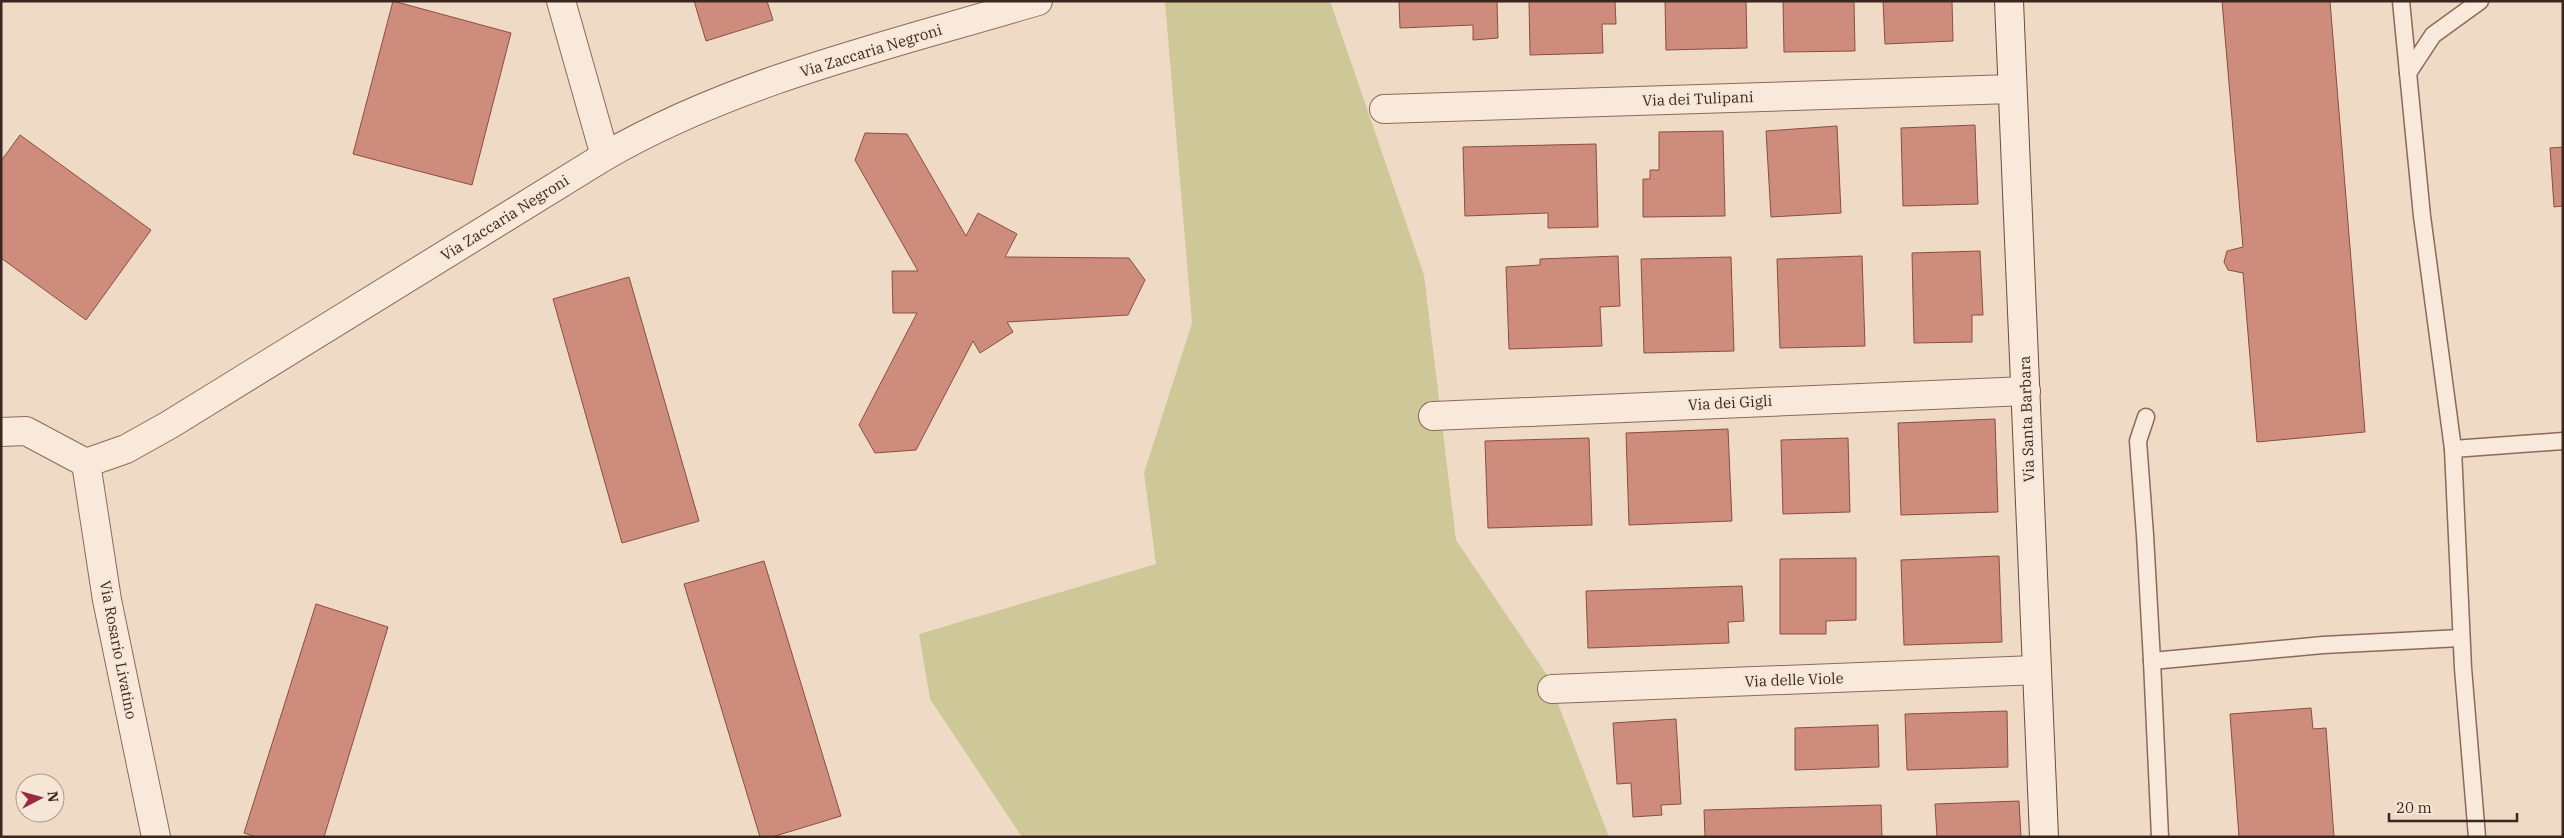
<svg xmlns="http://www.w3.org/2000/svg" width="2564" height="838" viewBox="0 0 2564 838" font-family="'IBM Plex Serif',serif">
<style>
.green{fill:#cec899}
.building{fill:#cd8c7c;stroke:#8a4e41}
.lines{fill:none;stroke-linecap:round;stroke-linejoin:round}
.lane-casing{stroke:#8b6a5b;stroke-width:19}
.street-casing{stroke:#8b6a5b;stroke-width:30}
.secondary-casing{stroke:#6d4c3e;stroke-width:30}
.lane{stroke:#f9e9da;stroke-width:16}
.street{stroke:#f9e9da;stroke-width:28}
.secondary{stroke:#f9e9da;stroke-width:28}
.labels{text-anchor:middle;stroke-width:4;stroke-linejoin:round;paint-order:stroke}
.street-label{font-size:15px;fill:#3b271f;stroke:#f6e6d6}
</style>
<rect width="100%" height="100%" fill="#efdac6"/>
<polygon class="green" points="1169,1 1330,1 1424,275 1456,540 1547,675 1609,837 1022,837 930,699 919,634 1156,564 1144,473 1192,323 1165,2"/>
<g class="building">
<polygon points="393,1 511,33 472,185 353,154"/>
<polygon points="694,1 767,1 773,20 706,41"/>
<polygon points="1399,1 1497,1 1498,38 1473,40 1473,25 1400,28"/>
<polygon points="1529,1 1615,1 1616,24 1602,24 1603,53 1530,55"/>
<polygon points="1665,1 1746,1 1747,48 1666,50"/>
<polygon points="1783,1 1854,1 1855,51 1784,52"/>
<polygon points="1883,1 1952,1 1953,41 1885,44"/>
<polygon points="2222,1 2330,1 2365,432 2257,442 2243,273 2228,270 2224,262 2227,251 2243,247"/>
<polygon points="1975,125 1978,204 1903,206 1901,128"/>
<polygon points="1837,126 1841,213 1771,217 1766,131"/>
<polygon points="1723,131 1725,216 1643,217 1643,179 1650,179 1650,170 1659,170 1659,132"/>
<polygon points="865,133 907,134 966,236 978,213 1017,234 1005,257 1129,258 1145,280 1128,315 1007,322 1013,332 980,353 973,341 916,450 875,453 859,425 917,313 893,313 892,271 918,271 855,160"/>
<polygon points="20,135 151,230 86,320 1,258 1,161"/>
<polygon points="1596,144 1598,227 1548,228 1548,213 1465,216 1463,147"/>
<polygon points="2563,147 2563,206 2554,207 2550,148"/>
<polygon points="1980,251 1983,315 1972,315 1972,342 1914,343 1912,253"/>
<polygon points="1618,256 1620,306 1600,307 1602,346 1509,349 1506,267 1540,265 1540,259"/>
<polygon points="1862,256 1865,346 1780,348 1777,259"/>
<polygon points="1731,257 1734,351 1644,353 1641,259"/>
<polygon points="629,277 699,521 622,543 553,299"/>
<polygon points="1995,419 1998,512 1901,515 1898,423"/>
<polygon points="1728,429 1732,521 1629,525 1626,433"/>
<polygon points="1589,438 1592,525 1488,528 1485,441"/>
<polygon points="1848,438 1850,512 1783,514 1781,440"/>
<polygon points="1999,556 2002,642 1904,645 1901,560"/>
<polygon points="1856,558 1856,620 1826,621 1826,634 1780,634 1780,559"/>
<polygon points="764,561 841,816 772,837 760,837 684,584"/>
<polygon points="1742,586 1744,621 1728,622 1729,643 1588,648 1586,591"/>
<polygon points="316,604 388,627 324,837 257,837 244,833"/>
<polygon points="2311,708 2313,729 2326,728 2334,837 2239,837 2230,714"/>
<polygon points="2007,711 2008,767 1907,770 1905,714"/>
<polygon points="1676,719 1681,804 1661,805 1662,815 1633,817 1631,783 1617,784 1613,723"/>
<polygon points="1878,725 1879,767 1795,770 1795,728"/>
<polygon points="2019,801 2021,837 1937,837 1935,804"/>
<polygon points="1881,805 1882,837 1705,837 1704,810"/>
</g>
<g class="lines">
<g class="lane-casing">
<g id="lane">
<polyline points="2401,1 2422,216 2453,449"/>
<polyline points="2408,73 2433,35 2480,1"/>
<polyline points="2146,417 2138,441 2145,535 2152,661"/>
<polyline points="2160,837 2152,661 2323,645 2461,638"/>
<polyline points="2477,837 2463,668 2453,449 2563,441"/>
</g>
</g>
<g class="street-casing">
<g id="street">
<polyline points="561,1 605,156"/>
<polyline points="1384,109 2012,89"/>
<polyline points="1433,416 2026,391"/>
<path d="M1,432L26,431L86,463L126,449L169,425L605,156C739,79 891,45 1038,1"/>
<polyline points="86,463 107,600 156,837"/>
<polyline points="1552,689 2037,670"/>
</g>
</g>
<g class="secondary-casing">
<polyline id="secondary" points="2009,1 2044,837"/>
</g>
<use href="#lane" class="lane"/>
<use href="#street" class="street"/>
<use href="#secondary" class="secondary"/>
</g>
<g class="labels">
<g class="street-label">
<text transform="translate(871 51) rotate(-17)" y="5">Via Zaccaria Negroni</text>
<text transform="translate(1698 99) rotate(-2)" y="5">Via dei Tulipani</text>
<text transform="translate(505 218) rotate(-32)" y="5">Via Zaccaria Negroni</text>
<text transform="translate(1730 403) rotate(-3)" y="5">Via dei Gigli</text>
<text transform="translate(2027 419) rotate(-92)" y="5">Via Santa Barbara</text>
<text transform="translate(118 650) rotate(79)" y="5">Via Rosario Livatino</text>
<text transform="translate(1794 680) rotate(-2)" y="5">Via delle Viole</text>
</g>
</g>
<rect width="2564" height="838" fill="none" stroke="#3b271f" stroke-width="5"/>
<g transform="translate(40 798) rotate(84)"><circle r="24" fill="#f6e6d6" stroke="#ab9a8d"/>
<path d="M0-4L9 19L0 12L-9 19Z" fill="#9a2a43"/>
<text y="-8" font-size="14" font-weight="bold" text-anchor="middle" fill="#3b271f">N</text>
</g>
<path d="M2389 813v8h128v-8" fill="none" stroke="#3b271f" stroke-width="2.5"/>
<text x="2396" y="813" font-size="15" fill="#3b271f" stroke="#f6e6d6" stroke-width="4" paint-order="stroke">20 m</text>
</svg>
